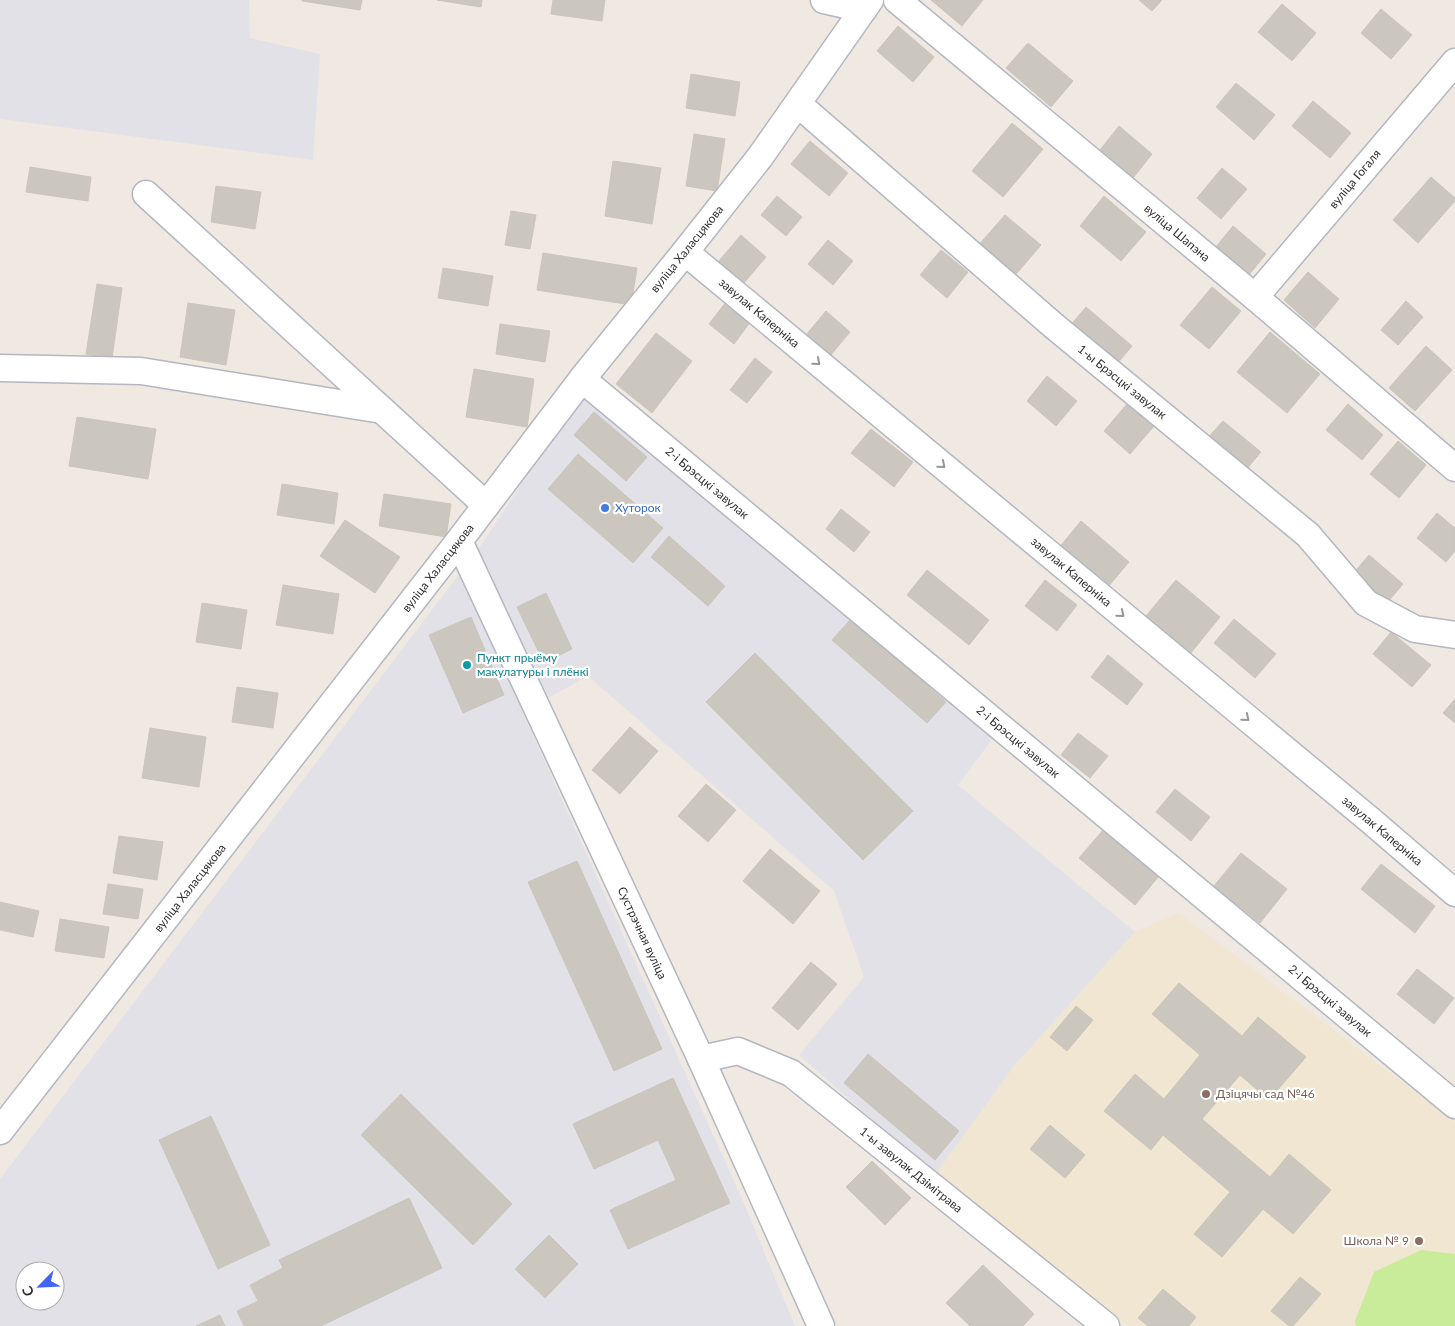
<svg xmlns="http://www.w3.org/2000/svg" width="1455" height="1326" viewBox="0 0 1455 1326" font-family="Lato,sans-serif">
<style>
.industrial{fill:#e3e1e8;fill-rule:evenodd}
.education{fill:#f0e6d1}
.pitch{fill:#c9ec9a}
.building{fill:#cbc7bf;stroke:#cbc5ba}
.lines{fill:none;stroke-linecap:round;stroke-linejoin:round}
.minor-casing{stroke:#b4b7c1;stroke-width:29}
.minor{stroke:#fff;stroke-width:26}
.oneway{stroke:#969696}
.shop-dot{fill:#3f7fe0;stroke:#fff;stroke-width:2}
.culture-dot{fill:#0f9aa8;stroke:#fff;stroke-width:2}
.education-dot{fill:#8d6e63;stroke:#fff;stroke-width:2}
.labels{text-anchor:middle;stroke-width:4.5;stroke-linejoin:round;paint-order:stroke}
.street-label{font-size:12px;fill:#2e2e2e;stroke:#fff}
.shop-label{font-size:12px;fill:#366cbe;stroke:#fff;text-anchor:start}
.culture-label{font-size:12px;fill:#0d838f;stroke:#fff;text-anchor:start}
.education-label{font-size:12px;fill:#785e54;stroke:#fff;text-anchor:start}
</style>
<rect width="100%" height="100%" fill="#efe9e1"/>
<g class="industrial">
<polygon points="0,0 249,0 250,38 320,54 313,160 0,119"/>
<path d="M581,393L996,734L958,785L1135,932L1015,1065L935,1175L799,1055L864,977L834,891L588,676L552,696L521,709L743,1201L795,1326H0V1179L482,544ZM25,1271H55V1301H25Z"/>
</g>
<polygon class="education" points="1179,913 1455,1122 1455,1326 1128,1326 935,1175 1015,1065 1135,932"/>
<polygon class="pitch" points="1421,1250 1455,1254 1455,1326 1356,1326 1355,1321 1374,1272"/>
<g class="building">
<polygon points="302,0 362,0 360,10 302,1"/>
<polygon points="437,0 482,0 481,7"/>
<polygon points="553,0 605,0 602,21 551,14"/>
<polygon points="931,0 983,0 962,26"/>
<polygon points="1139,0 1162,0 1152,11"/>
<polygon points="1282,4 1316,33 1292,61 1258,32"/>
<polygon points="1381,9 1412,35 1391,59 1361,33"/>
<polygon points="898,26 934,57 913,82 877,51"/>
<polygon points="1028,43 1073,81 1051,107 1006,68"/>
<polygon points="691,74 740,82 735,116 686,108"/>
<polygon points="1236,83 1275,115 1254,140 1216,107"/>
<polygon points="1313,101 1351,133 1330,158 1292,126"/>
<polygon points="1012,123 1043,149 1003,197 972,171"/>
<polygon points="1119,126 1152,154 1133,178 1100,150"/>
<polygon points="694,134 725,139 717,191 686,186"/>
<polygon points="810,141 848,173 829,196 791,164"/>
<polygon points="613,161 661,168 652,224 605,216"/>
<polygon points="30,167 91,177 88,201 26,192"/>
<polygon points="1222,168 1247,189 1221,219 1197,198"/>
<polygon points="1431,177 1455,198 1455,201 1418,243 1393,220"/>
<polygon points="216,186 261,192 255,229 211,222"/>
<polygon points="777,196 802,217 786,236 761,215"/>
<polygon points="1104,196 1146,232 1121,261 1080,226"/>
<polygon points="511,211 536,215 530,249 505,245"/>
<polygon points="1005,215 1041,245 1012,279 976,248"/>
<polygon points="1233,226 1266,254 1248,276 1215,248"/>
<polygon points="741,235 766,257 744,283 718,262"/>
<polygon points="828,240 853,261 833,285 808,264"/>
<polygon points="941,250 968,272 947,298 920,275"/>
<polygon points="543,253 637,268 631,305 537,290"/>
<polygon points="443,268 493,276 488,306 438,298"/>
<polygon points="1308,272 1339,299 1315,328 1284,300"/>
<polygon points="97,284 122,288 112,358 86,354"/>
<polygon points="1212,287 1241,311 1209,349 1180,325"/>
<polygon points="1406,301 1423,317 1398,345 1381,330"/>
<polygon points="726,302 751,321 734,344 709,324"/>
<polygon points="188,303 235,310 226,365 180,357"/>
<polygon points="1086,307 1132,346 1116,365 1070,326"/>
<polygon points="826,311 850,332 830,356 806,335"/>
<polygon points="500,324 550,331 545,362 496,354"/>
<polygon points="1270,332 1320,374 1287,413 1237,372"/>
<polygon points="656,333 692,361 652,413 616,384"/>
<polygon points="1426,346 1452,370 1415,411 1389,388"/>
<polygon points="755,358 772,372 747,403 730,390"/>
<polygon points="474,369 534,379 527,427 466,417"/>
<polygon points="1047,376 1077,401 1056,426 1027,401"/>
<polygon points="1128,403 1155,425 1130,454 1104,431"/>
<polygon points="1348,404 1383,435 1362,460 1326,430"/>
<polygon points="594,412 647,457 626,481 574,435"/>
<polygon points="77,417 156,429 148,479 69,466"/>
<polygon points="1223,421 1261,452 1244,472 1206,440"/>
<polygon points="871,429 913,462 894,487 851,453"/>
<polygon points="1398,441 1426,465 1399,498 1370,474"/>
<polygon points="578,454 663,528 633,563 548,489"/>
<polygon points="282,484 338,493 334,524 277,515"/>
<polygon points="384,494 451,504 446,537 379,526"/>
<polygon points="841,509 870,532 854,552 826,529"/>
<polygon points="1437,513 1455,528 1455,551 1446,562 1417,538"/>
<polygon points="345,520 400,557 375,593 320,556"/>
<polygon points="1081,521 1129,562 1107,588 1059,548"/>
<polygon points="669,536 725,586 708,606 651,557"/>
<polygon points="1369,555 1403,584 1386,604 1352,575"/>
<polygon points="927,570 989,620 969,645 907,595"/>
<polygon points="1045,580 1077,605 1057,631 1025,606"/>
<polygon points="1176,580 1220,617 1190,654 1146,616"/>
<polygon points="283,585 339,594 333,634 276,625"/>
<polygon points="546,593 572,649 544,663 517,607"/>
<polygon points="202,603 247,610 241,649 196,642"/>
<polygon points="471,617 504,695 463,713 429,635"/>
<polygon points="851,619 946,702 927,723 832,640"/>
<polygon points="1234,619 1276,654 1255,678 1214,643"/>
<polygon points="1391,632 1431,665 1412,687 1373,654"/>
<polygon points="755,653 913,811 863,860 706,702"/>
<polygon points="1108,655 1143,684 1127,705 1091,677"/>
<polygon points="237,687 278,693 273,728 232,722"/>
<polygon points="1455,699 1455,723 1443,713"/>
<polygon points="630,727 658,751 620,794 592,770"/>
<polygon points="150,728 206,737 199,787 142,778"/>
<polygon points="1078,733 1108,756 1090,778 1061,755"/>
<polygon points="706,784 736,810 708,842 678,816"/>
<polygon points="1175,789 1210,817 1191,841 1156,812"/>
<polygon points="1104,829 1159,876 1135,905 1079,858"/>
<polygon points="119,836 163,842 157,880 113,873"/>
<polygon points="770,849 820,891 793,924 743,881"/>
<polygon points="1241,853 1287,889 1260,923 1214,886"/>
<polygon points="577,861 662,1049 614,1071 528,882"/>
<polygon points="1381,864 1435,906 1415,933 1361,889"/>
<polygon points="108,884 143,889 138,919 103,914"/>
<polygon points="0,902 39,911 33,937 0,930"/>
<polygon points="60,919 109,927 104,958 55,951"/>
<polygon points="811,962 837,984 798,1030 772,1008"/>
<polygon points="1417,969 1454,998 1434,1024 1397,994"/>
<polygon points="1179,983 1242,1036 1258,1017 1306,1057 1269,1100 1240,1075 1202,1119 1270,1177 1289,1154 1331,1190 1293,1234 1263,1209 1222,1257 1194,1234 1230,1192 1163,1135 1151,1150 1104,1111 1135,1074 1164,1099 1200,1055 1152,1014"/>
<polygon points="1076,1006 1093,1020 1067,1051 1050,1037"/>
<polygon points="868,1054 959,1131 935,1160 844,1083"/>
<polygon points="673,1078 730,1203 628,1249 610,1210 676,1180 658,1140 594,1169 573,1124"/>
<polygon points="401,1094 512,1204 473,1245 361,1135"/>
<polygon points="211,1116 270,1245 218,1269 159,1140"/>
<polygon points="1050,1125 1085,1155 1065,1178 1030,1149"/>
<polygon points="872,1161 911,1198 885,1225 846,1187"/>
<polygon points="409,1198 442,1268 321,1326 244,1326 237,1311 258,1301 250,1285 283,1268 279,1260"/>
<polygon points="549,1235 578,1264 545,1298 515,1269"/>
<polygon points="983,1265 1034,1314 1023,1326 970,1326 946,1303"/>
<polygon points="1300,1277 1321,1294 1293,1326 1289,1326 1271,1311"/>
<polygon points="1163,1289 1196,1317 1189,1326 1148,1326 1138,1318"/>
<polygon points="220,1315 225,1326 196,1326"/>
</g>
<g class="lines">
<g class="minor-casing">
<g id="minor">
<polyline points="824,0 864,9"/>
<polyline points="897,0 1255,297 1455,468"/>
<polyline points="798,104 1054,326 1308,535 1366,603 1415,629 1455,635"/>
<polyline points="146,194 486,505"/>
<polyline points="685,252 1370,820 1455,893"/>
<polyline points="1255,297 1455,62"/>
<polyline points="0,368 141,371 382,410"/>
<polyline points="582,379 1455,1105"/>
<polyline points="459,541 701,1059 821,1326"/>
<polyline points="701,1059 738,1051 791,1073 1106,1326"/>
<polyline points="0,1131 459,541 582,379 685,252 760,157 870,0"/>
</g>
</g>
<use href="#minor" class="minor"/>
</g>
<defs><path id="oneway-chevron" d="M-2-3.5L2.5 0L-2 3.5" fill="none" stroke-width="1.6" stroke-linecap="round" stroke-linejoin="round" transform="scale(1.25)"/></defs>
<g class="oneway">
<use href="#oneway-chevron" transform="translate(817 362) rotate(40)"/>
<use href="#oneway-chevron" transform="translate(942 465) rotate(40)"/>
<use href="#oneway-chevron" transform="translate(1121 614) rotate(40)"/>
<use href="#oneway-chevron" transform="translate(1246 718) rotate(40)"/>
</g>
<circle class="shop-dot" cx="605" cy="508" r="5"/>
<circle class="culture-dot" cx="467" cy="665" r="5"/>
<g class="education-dot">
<circle cx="1206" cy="1094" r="5"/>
<circle cx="1419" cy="1241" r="5"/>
</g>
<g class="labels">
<g class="street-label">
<text transform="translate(1355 179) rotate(-50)" y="4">вуліца Гогаля</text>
<text transform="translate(1177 233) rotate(40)" y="4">вуліца Шапэна</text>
<text transform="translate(687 249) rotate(-51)" y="4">вуліца Халасцякова</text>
<text transform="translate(759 313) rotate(40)" y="4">завулак Каперніка</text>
<text transform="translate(1122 382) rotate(39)" y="4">1-ы Брэсцкі завулак</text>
<text transform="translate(707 483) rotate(40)" y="4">2-і Брэсцкі завулак</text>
<text transform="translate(438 568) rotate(-52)" y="4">вуліца Халасцякова</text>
<text transform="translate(1071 572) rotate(40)" y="4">завулак Каперніка</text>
<text transform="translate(1018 742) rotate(40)" y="4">2-і Брэсцкі завулак</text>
<text transform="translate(1382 831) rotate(40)" y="4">завулак Каперніка</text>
<text transform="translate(190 888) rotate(-52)" y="4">вуліца Халасцякова</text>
<text transform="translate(642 933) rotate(65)" y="4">Сустрэчная вуліца</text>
<text transform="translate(1330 1001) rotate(40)" y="4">2-і Брэсцкі завулак</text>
<text transform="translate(911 1170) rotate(39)" y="4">1-ы завулак Дзімітрава</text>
</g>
<g class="shop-label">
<text x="615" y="512">Хуторок</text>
</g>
<g class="culture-label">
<text x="477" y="662">Пункт прыёму<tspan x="477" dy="14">макулатуры і плёнкі</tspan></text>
</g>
<g class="education-label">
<text x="1216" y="1098">Дзіцячы сад №46</text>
<text x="1409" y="1245" text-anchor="end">Школа № 9</text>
</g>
</g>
<g transform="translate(40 1286) rotate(246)"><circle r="24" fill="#ffffff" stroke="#ababab"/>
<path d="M0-4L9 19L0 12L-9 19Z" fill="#4264fb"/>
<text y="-8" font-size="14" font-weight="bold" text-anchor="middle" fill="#2e2e2e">С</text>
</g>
</svg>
